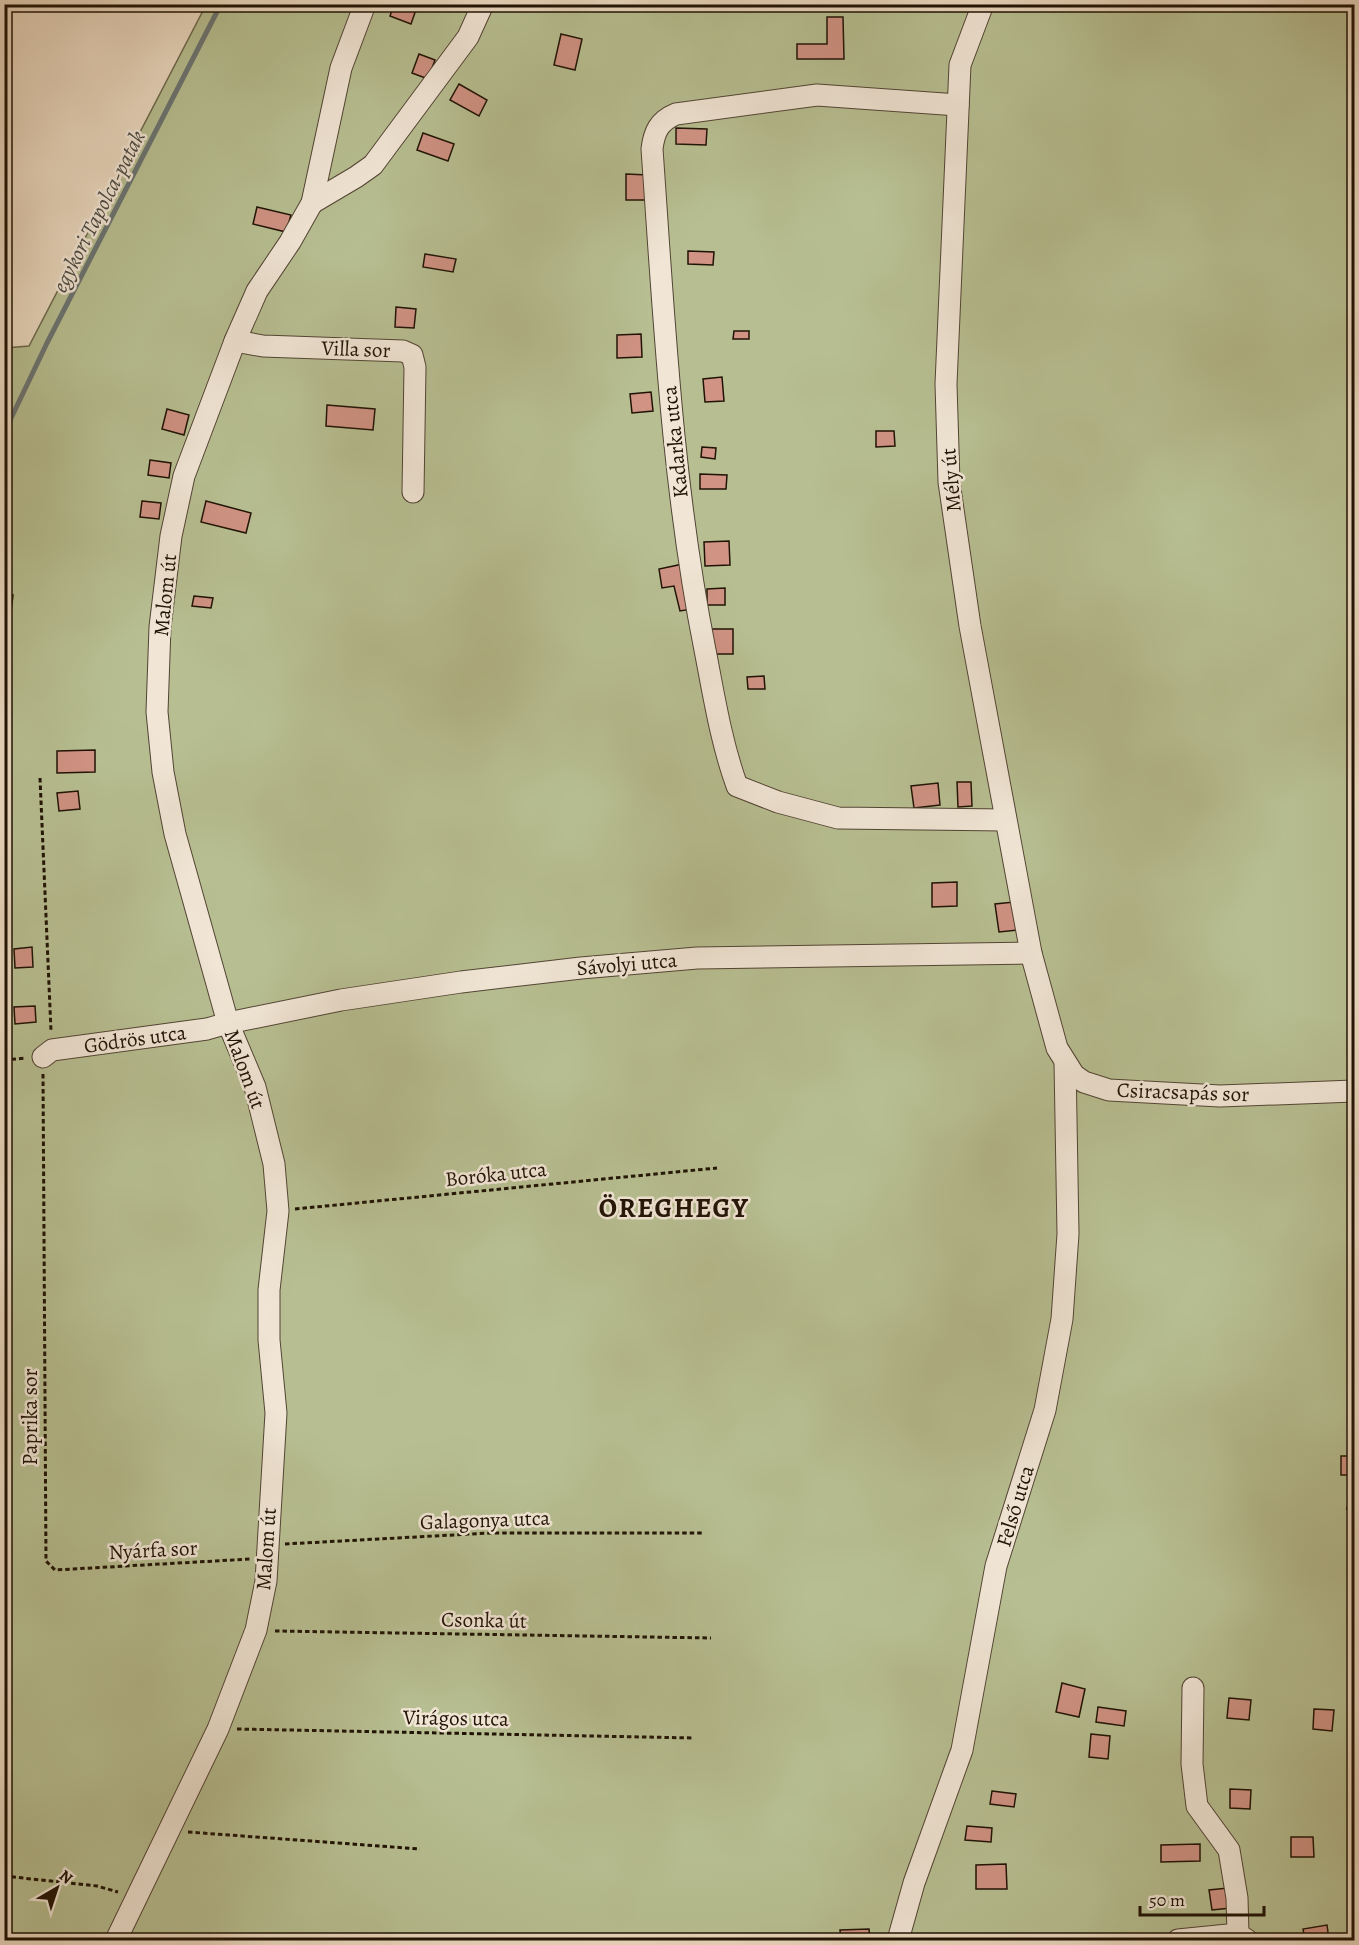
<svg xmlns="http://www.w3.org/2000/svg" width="1359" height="1945" viewBox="0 0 1359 1945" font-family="Alegreya,serif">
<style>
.green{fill:#b7bf92;stroke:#6c694c;stroke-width:1.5}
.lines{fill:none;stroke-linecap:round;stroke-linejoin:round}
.stream{stroke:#6b7573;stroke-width:5}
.building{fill:#d09384;stroke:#201305;stroke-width:1.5}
.minor-casing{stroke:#524434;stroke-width:23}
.path{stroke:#201305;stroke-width:3;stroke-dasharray:4.5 3;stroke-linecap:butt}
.minor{stroke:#f1e6d6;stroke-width:21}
.labels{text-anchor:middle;stroke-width:5;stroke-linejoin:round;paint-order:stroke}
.street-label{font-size:21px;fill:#201305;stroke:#f1e6d6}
.water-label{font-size:22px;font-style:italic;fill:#4c4c45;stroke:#f1e6d6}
.district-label{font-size:27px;font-weight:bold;letter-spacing:1.5px;fill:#201305;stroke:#f1e6d6}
</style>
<rect width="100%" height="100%" fill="#ead9c0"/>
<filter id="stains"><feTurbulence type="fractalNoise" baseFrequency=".00333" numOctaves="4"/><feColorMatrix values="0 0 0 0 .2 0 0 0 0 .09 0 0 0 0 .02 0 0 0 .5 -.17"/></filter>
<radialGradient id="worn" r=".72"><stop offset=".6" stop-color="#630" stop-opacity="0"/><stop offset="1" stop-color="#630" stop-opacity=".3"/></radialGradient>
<polygon class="green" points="206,5 1354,5 1354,1940 5,1940 5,348 29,346"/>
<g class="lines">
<polyline class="stream" points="4,433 47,343 221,4"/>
</g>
<g class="building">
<polygon points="394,4 418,4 411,24 390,16"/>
<polygon points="827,17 843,17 844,59 797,59 797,44 827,44"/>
<polygon points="561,34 582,39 575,70 554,65"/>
<polygon points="419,54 435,60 428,79 412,73"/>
<polygon points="459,84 487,100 479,116 450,100"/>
<polygon points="676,128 707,129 706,145 676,144"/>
<polygon points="423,133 454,144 448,161 417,150"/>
<polygon points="626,174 648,175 647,200 626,200"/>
<polygon points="257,207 291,215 286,232 253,224"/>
<polygon points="688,251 714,252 713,265 688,264"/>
<polygon points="425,254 456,259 453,272 423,267"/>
<polygon points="396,307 416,309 414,328 395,327"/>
<polygon points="734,331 749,331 749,339 733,339"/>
<polygon points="641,334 642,357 617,358 617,335"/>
<polygon points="722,377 724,401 705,402 703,379"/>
<polygon points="651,392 653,411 632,413 630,394"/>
<polygon points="327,405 375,409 373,430 326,426"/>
<polygon points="167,409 189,415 184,435 162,429"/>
<polygon points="876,431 894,431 895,446 876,447"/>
<polygon points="702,447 716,448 715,459 701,457"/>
<polygon points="150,460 171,463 169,478 148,475"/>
<polygon points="700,474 727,475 726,489 700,489"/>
<polygon points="142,501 161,503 159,519 140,517"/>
<polygon points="206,501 251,513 246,533 201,522"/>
<polygon points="729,541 730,565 705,566 704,542"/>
<polygon points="683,564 692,609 680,611 674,586 662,588 659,569"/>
<polygon points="725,588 725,605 707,605 707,589"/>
<polygon points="4,595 13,595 10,620 4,620"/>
<polygon points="194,596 213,598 211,608 192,606"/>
<polygon points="712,629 733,629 733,654 713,654"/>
<polygon points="764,676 765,689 748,689 747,677"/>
<polygon points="95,750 95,772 57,773 57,751"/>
<polygon points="957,782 971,782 972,806 958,807"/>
<polygon points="938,783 940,805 914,808 911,786"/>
<polygon points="78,791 80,809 59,811 57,793"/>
<polygon points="957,882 957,906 932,907 932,883"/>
<polygon points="1014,902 1018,930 999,932 995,904"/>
<polygon points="32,947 33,967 15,968 14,949"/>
<polygon points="35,1006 36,1022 15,1024 14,1007"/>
<rect x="1341" y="1456" width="13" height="19"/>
<polygon points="1062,1683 1085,1689 1079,1717 1056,1712"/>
<polygon points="1229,1698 1251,1700 1249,1720 1227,1718"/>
<polygon points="1098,1707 1126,1711 1124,1726 1096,1722"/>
<polygon points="1314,1709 1334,1710 1332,1731 1313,1729"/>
<polygon points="1091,1734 1110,1736 1108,1759 1089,1757"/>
<polygon points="1230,1789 1251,1790 1250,1809 1230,1808"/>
<polygon points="992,1791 1016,1794 1014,1807 990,1804"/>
<polygon points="967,1826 992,1828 991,1842 965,1840"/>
<polygon points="1291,1837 1313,1837 1314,1857 1291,1857"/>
<polygon points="1200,1844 1200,1861 1161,1862 1161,1845"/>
<polygon points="1006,1864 1007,1889 976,1889 976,1865"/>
<polygon points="1228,1888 1231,1908 1212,1910 1209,1890"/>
<polygon points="1327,1925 1329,1940 1305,1940 1303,1929"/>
<polygon points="869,1929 870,1940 841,1940 840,1930"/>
</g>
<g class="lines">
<g class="minor-casing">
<g id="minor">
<polyline points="983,4 960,65 946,384 949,482 970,626 1031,953 1057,1048 1074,1075 1084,1082 1109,1090 1220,1096 1354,1091"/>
<path d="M958,105L817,95L676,114C659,121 654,132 652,149C664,317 672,485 705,650C714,696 721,742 737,786L778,802L838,818L1005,820"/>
<polyline points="312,203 356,177 373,165 468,37 483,4"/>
<polyline points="235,341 263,346 403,351 412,355 415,367 413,492"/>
<polyline points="43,1057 52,1050 207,1029 228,1023 341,1000 461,982 581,968 697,958 1031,953"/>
<polyline points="1193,1688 1192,1764 1197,1806 1229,1850 1237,1898 1238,1934 1247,1940"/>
<polyline points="116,1940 218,1729 256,1630 266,1581 276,1413 269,1340 269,1290 278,1211 274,1164 255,1087 228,1023 175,834 163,772 157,712 160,627 171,536 184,476 235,341 257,291 290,242 312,203 341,68 365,4"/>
<polyline points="898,1940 914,1883 962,1750 996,1566 1045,1410 1062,1319 1068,1234 1065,1062"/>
<polyline points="1178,1940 1238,1934"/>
</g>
</g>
<g class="path">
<polyline points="40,778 51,1031"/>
<polyline points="4,1060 26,1058"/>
<polyline points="43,1074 46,1561 55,1570 250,1559"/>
<polyline points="295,1209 717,1168"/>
<polyline points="1346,1508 1354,1509"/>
<polyline points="285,1544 490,1533 703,1533"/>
<polyline points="275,1631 711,1638"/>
<polyline points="237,1729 694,1738"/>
<polyline points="188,1832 420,1849"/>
<polyline points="4,1876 97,1886 118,1892"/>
</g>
<use href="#minor" class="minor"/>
</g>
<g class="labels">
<g class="street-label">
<text transform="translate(356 349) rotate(2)" y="7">Villa sor</text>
<text transform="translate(675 442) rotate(-96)" y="7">Kadarka utca</text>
<text transform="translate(951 480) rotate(-95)" y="7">Mély út</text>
<text transform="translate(165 595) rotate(-84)" y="7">Malom út</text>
<text transform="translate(627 964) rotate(-5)" y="7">Sávolyi utca</text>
<text transform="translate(135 1039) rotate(-8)" y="7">Gödrös utca</text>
<text transform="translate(245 1069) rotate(70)" y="7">Malom út</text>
<text transform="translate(1183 1092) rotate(2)" y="7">Csiracsapás sor</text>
<text transform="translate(496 1174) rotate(-6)" y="7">Boróka utca</text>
<text transform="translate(30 1417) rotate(-90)" y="7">Paprika sor</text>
<text transform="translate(1015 1506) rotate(-73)" y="7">Felső utca</text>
<text transform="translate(485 1520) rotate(-2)" y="7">Galagonya utca</text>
<text transform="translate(266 1549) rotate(-86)" y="7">Malom út</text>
<text transform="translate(153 1550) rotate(-3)" y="7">Nyárfa sor</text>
<text transform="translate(484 1620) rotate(1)" y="7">Csonka út</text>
<text transform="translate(456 1718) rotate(1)" y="7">Virágos utca</text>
</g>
<g class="water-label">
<text transform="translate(98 211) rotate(-63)" y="8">egykori Tapolca-patak</text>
</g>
<g class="district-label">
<text x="674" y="1217">ÖREGHEGY</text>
</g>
</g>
<rect width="1359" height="1945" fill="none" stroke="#ead9c0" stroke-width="24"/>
<rect x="6" y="6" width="1347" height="1933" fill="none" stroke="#201305" stroke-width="3"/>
<rect x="12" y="12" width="1335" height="1921" fill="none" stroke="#201305" stroke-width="1.5"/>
<g transform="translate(57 1888) rotate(39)" stroke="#f1e6d6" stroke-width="4.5" paint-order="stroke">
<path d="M0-4.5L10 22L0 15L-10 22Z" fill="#201305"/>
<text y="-9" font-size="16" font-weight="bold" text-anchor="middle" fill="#201305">N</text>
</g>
<path d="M1140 1906v9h124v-9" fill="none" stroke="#201305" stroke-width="3"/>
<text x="1149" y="1906" font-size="18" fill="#201305" stroke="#f1e6d6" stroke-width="4.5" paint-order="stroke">50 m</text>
<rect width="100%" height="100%" filter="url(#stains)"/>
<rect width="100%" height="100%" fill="url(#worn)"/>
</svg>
